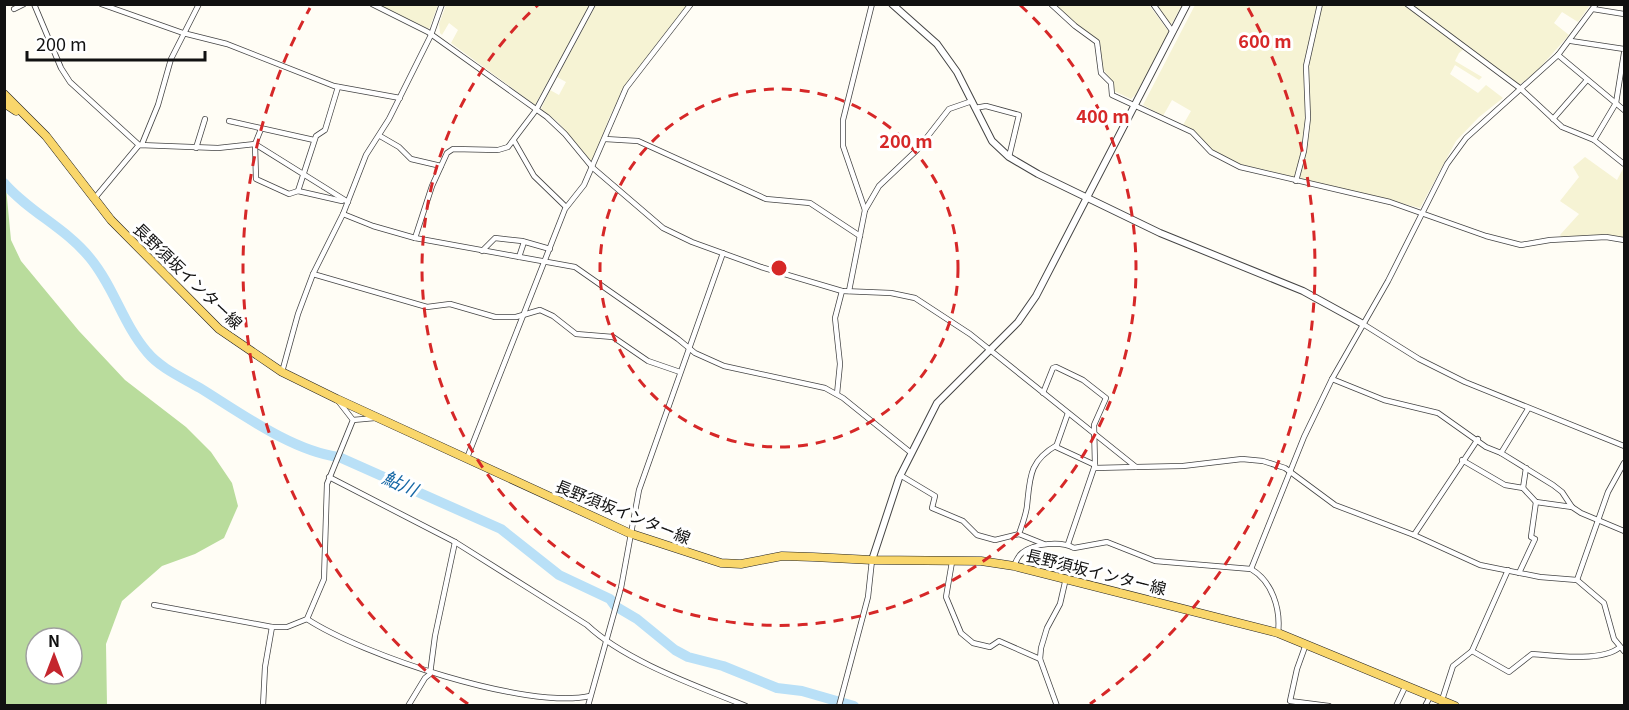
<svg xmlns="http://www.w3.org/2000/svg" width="1629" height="710" viewBox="0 0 1629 710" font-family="Georgia,'Noto Sans JP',serif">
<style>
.farmland{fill:#f6f3d4}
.forest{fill:#b9dc9c;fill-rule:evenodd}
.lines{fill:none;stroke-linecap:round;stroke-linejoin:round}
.river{stroke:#b9e0f7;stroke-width:10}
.minor-casing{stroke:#444;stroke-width:6}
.tertiary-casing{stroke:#444;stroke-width:8}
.primary-casing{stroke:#222;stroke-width:9}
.minor{stroke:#fff;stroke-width:4.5}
.tertiary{stroke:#fff;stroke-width:6}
.primary{stroke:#f9d66b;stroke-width:8}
.ring{fill:none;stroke:#d62828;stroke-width:3;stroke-dasharray:10 8}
.labels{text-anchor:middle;stroke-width:6;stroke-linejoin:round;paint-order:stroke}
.street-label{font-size:16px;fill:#111;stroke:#fff}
.water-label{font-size:18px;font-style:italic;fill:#1768a6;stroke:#fff}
.centre{fill:#d62828;stroke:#fff;stroke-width:3}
.ring-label{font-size:18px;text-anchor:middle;font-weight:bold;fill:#d62828;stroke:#fff;stroke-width:6;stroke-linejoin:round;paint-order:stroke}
</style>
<rect width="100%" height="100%" fill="#fffdf5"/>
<g class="farmland">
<polygon points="377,5 438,5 429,29"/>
<polygon points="446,5 590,5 535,105 451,43 458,30 449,23 442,35 440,33 439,24"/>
<polygon points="596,5 687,5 626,84 609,118 594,160 591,161 558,122 541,109 550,90 559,95 566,82 557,77"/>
<polygon points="1054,5 1149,5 1169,32 1136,94 1131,99 1114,91 1112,81 1102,68 1100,43"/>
<polygon points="1157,5 1182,5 1171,25"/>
<polygon points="1195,5 1590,5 1578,22 1562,12 1554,23 1569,35 1537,71 1518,86 1465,48 1459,53 1455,61 1482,77 1479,80 1455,65 1450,74 1478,93 1486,85 1503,98 1479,117 1456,141 1420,208 1240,164 1209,149 1193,130 1183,125 1191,111 1172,100 1163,116 1143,105"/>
<polygon points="1585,157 1617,180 1624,167 1624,238 1562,238 1560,235 1579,214 1560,201 1579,177 1573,167"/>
</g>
<path class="forest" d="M5,177L11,240L21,261L79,331L125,380L186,427L211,452L232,483L238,506L224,538L195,554L162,566L122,601L106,644L107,705H5ZM36,638H72V674H36Z"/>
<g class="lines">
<path class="river" d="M4,183C29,212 66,228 90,258C114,287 123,324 147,352C160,368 183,378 200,388C239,412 292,451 339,457L501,529L559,575L610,599L615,606L637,619L675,650L688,657L723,666L777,688L802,691L854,706"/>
<g class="minor-casing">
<g id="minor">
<polyline points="34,4 61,68 70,82 139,145"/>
<polyline points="101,4 183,33 227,44 334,86 400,98"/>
<polyline points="372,4 428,32 547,117 565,134 593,168 663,228 692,242 761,267 842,291 891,293 915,298 970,334 1136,467 1183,466 1242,459 1263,461 1285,468 1335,505 1414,535 1480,565 1540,577 1577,580 1604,603 1614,639 1624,651"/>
<polyline points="1051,4 1075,26 1097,42 1101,73 1111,83 1112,95 1192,132 1211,152 1240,167 1390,202 1486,236 1521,245 1550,240 1606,237 1624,240"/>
<polyline points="1153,4 1173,32"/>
<polyline points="1407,4 1521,89 1562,127 1594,140 1624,164"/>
<polyline points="14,9 24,4"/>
<polyline points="1593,9 1624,14"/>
<polyline points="1571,41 1624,49"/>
<polyline points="1558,55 1624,110"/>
<polyline points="338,87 325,130 316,136 298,191 342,201"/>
<polyline points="975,108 986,106 1019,115 1009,157"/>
<polyline points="1553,119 1587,80"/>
<polyline points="229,121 314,140"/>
<polyline points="261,129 255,144 256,179 289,194 298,191"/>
<polyline points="380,136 399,147 411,159 441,166"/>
<polyline points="605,139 638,141 766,199 810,203 860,236"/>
<polyline points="1594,140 1616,103 1624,53"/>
<polyline points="514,141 534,176 566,207"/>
<polyline points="142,144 158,105 171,59 199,4"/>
<polyline points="196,148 205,119"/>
<polyline points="1296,181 1304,151 1308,118 1306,66 1320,4"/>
<polyline points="94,199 139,145 218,148 255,144 348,202"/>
<polyline points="865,210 843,146 843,120 872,4"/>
<polyline points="343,214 373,226 415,238 575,267 678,339 695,353 724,366 825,388 843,398 910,452"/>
<polyline points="415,238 432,186 447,153 453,149 498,150 508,147 536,110 593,4"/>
<polyline points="482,251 495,238 522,241 550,249"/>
<polyline points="519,257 524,242"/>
<polyline points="313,274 427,307 450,304 495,317 516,317 540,310 553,316 576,334 613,337 648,361 680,372"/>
<polyline points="849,291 865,210 879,186 917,150 949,109 972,101"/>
<polyline points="1363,324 1419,359 1465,382 1624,446"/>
<polyline points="282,372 298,314 313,274 343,214 366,155 389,119 431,35 442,4"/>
<polyline points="1332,379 1384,400 1438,413 1486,447 1501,453 1553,485 1562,492 1572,507 1581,513 1624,531"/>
<polyline points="1043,393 1053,368 1056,367 1083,380 1106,398 1094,425 1095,465 1068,544"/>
<polyline points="837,394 840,364 835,318 842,291"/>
<polyline points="1068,413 1056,447 1095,465"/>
<polyline points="353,420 375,418"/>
<polyline points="1501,453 1528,409"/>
<polyline points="467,458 565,209 584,185 626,88 691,4"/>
<polyline points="1462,460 1505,485 1523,488 1526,468"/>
<polyline points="1094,468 1136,467"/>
<polyline points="900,475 935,496 932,508 963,521 977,535 995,540 1019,534"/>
<path d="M329,477L455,542L587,625C625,661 697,686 746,706"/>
<polyline points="1523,488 1536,502 1572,507"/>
<polyline points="1414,535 1478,439"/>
<path d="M1044,544L1019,534C1022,525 1026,515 1027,506C1030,477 1029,461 1057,445"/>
<polyline points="952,562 946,597 961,633 973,643 990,647 999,641 1040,659"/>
<path d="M1014,566C1016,561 1018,556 1022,553C1033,543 1062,541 1074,548L1107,542L1155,561L1251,569C1272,581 1281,609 1278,633"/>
<polyline points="1251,569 1304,437 1332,379 1388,281 1447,164 1466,138 1558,55 1596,4"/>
<polyline points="1519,573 1535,539 1531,537 1536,502"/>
<polyline points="1577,580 1608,492 1624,463"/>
<polyline points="154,605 272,627 287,627 307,619 324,579 327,484 353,420 339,402"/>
<path d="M307,619C362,655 526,710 590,696"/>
<polyline points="1306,644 1297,669 1290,701 1329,706"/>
<path d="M1472,651L1509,672L1532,654C1555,656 1603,662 1620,647"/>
<polyline points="1442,700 1453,666 1472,651 1508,570"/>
<polyline points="263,706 265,667 272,627"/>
<polyline points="408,706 425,678 430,674 435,636 455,542"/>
<polyline points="588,706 621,588 639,490 723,253"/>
<polyline points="839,706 868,597 872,560"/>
<polyline points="1057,706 1040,659 1041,648 1047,628 1060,604 1066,578"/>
<polyline points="1396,706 1406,685"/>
<polyline points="1425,706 1431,695"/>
</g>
</g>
<g class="tertiary-casing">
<g id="tertiary">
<polyline points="892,4 937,44 957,72 992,141 1009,157 1038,174 1160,233 1303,291 1363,324"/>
<polyline points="872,560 899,478 937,403 1018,322 1036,296 1187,4"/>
</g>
</g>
<g class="primary-casing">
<g id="primary">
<polyline points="4,94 46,136 111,220 219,329 282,372 337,399 629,533 721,563 741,564 782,556 813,557 872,560 981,561 1014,566 1278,633 1455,706"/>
<polyline points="4,103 16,111"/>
</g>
</g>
<use href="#minor" class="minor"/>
<use href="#tertiary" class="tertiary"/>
<use href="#primary" class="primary"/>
</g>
<g class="ring">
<circle cx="779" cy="268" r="179"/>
<path d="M1020 5A357 357 0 1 1 538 5"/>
<path d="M468 704A536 536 0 0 1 310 8M1248 8A536 536 0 0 1 1090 704"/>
</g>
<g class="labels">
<g class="street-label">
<text transform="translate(188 276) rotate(44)" y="6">長野須坂インター線</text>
<text transform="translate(623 512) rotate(22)" y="6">長野須坂インター線</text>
<text transform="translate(1096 572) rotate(14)" y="6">長野須坂インター線</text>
</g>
<g class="water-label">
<text transform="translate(400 484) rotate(24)" y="6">鮎川</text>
</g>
</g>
<circle cx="779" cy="268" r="9" class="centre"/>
<g class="ring-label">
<text x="1265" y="48">600 m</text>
<text x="1103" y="123">400 m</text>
<text x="906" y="148">200 m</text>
</g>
<rect width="1629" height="710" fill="none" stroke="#111111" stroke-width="12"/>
<g transform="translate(54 656)"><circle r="28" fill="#ffffff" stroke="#a0a0a0" stroke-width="1.5"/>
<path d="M0-4.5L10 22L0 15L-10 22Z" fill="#c4262e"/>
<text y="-9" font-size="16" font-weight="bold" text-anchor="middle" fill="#111111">N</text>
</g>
<path d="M27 51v9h178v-9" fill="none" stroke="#111111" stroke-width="3"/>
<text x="36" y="51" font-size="18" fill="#111111" stroke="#ffffff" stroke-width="4.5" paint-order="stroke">200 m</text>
</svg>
